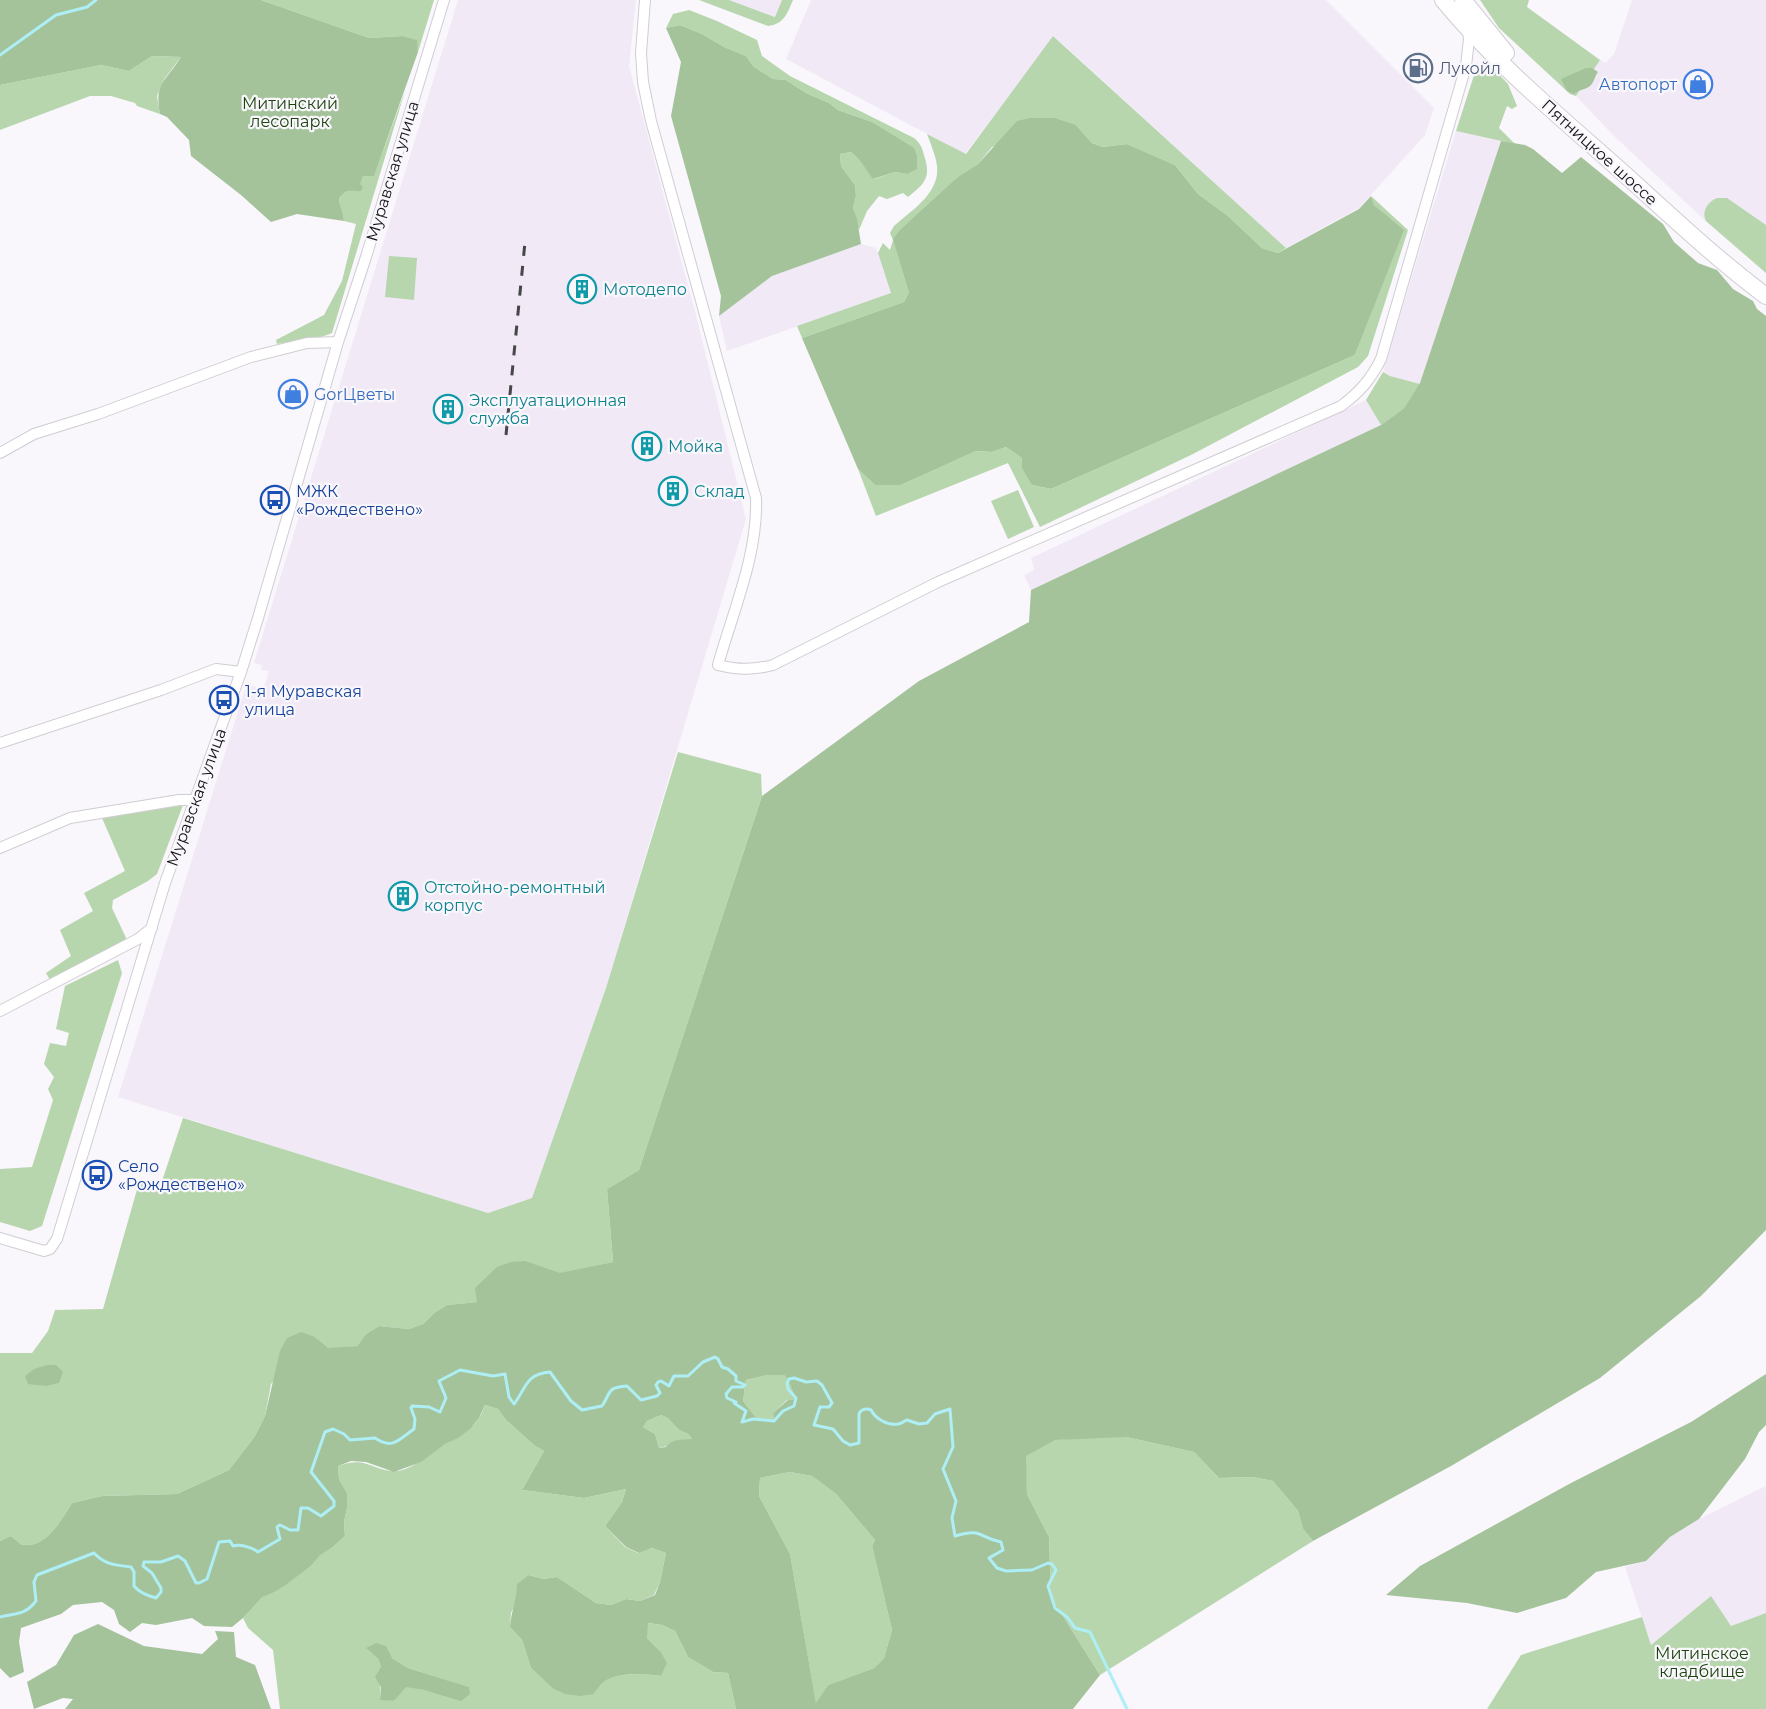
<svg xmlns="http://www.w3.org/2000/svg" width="1766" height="1709" viewBox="0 0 1766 1709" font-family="Montserrat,sans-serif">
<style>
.built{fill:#f1eaf6}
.green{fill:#b7d6ae;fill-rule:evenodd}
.forest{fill:#a4c39b;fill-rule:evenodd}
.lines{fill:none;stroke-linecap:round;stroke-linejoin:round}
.stream{stroke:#aeeef5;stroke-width:3}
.street-casing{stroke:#d0cdd2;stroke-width:12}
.primary-casing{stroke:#d0cdd2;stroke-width:18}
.street{stroke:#fff;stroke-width:10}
.primary{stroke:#fff;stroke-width:16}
.rail{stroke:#474649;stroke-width:3;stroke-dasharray:10 10;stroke-linecap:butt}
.labels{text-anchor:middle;stroke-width:4.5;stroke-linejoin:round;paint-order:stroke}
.service-label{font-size:16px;fill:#4e5e75;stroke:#f9f6fc;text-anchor:start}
.shop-label{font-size:16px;fill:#366cbe;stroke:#f9f6fc;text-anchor:end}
.park-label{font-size:16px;fill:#1c450e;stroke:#f9f6fc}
.street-label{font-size:16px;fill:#121113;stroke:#f9f6fc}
.culture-label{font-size:16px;fill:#0d838f;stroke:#f9f6fc;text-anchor:start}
.transit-label{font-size:16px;fill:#164399;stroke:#f9f6fc;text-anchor:start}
</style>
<rect width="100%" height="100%" fill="#f9f6fc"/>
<g class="built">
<polygon points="458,0 636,0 629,66 696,315 746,519 606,988 532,1198 488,1213 118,1097 245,689 253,686 263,689 266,681 269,671 261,670 262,665 254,663"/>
<polygon points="729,0 782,0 776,17"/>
<polygon points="811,0 1326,0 1434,108 1425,135 1359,208 1286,248 1054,36 965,154 786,59"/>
<polygon points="1632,0 1766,0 1766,273 1708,223 1613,135 1576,96 1600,60 1606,63 1614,54"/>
<polygon points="1456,131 1501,141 1420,384 1390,376 1383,372"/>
<polygon points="861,244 876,248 892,293 727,351 719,316 727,309 772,276"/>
<polygon points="1366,400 1381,425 1031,590 1024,575 1034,570 1031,558"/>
<polygon points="1766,1486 1766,1613 1731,1626 1710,1597 1651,1645 1625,1567 1646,1561 1670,1537 1699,1519"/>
</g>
<g class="green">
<polygon points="261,0 434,0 418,52 416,40 403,36 369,38"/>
<path d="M699,0H729L775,17L782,0H793C787,14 784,24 768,26Z"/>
<polygon points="1480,0 1529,0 1527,7 1600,60 1576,96 1570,94 1499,28"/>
<path d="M689,10L717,21L757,40L762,56L790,76L914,138C920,143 922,147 924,155C931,177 926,183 908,197L903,193L887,199L879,196L867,211L859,230L853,208L856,196L855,185L841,166L840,154L851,152C861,160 865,169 874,179L895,172L907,174L892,136L872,122L838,110L829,103L806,93L786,80L773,79L753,66L746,56L724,47L702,34L680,25L666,28L673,14Z"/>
<path d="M1053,36L1286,248L1278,253L1262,248L1228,216L1198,194L1175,165L1127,144L1103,147L1092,143L1076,125L992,147L978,164L959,176L934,201L909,292L904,302L802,338L797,326L891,293L878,253L883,243L890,250L893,240L890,233L894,226C912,210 940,193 937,166C936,156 931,145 927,134L966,154Z"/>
<polygon points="152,56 181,57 165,78 157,96 160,114 137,106 135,103 111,96 90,96 0,130 0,85 101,65 129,71"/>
<polygon points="1481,64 1490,65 1508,84 1517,106 1512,109 1507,106 1499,128 1515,144 1456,131 1476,69"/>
<path d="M405,91L332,333C315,341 295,340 277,344L276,340L324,315L342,281L356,224L344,221C344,213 340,207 339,199L343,193L350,189L356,191L363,176L374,175Z"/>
<polygon points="1371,196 1408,230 1368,356 1358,367 1193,454 1040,527 1008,463 876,516 858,469 875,485 901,485 976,451 992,452 1006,447 1022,458 1032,485 1051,489 1355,355 1403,231 1374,205"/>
<path d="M1717,198H1727L1766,225V273L1706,221C1701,211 1708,202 1717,198Z"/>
<polygon points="389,256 417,258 414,300 385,297"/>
<polygon points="1383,372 1390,376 1420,384 1404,408 1381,425 1366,400"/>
<polygon points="1018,490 1034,527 1008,539 991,501"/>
<path d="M678,752L761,774L762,796L639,1170L607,1189L613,1262L560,1274L526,1261L477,1302L447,1305L434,1313L423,1324L409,1329L379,1326L366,1334L357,1346L328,1349L315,1337L271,1384L265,1416L255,1436L229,1470L177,1494L102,1496L72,1503C64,1516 52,1537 37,1543C33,1545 26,1545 22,1545L11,1536L0,1541V1353H32L48,1331L55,1310L103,1309L140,1179L161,1184L183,1118L488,1213L532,1198L606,988Z"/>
<polygon points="183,805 157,874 148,881 113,900 112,908 127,940 50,980 46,973 71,956 60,930 93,911 84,893 125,871 102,818"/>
<polygon points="118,960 122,973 42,1226 30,1231 0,1222 0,1169 32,1167 53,1100 48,1089 54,1077 44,1064 50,1043 66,1046 69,1033 56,1029 65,986"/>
<polygon points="767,1375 784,1375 788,1378 796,1400 787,1400 773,1413 774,1421 758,1420 743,1401 746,1380"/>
<path d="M485,1405L498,1409L506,1420L535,1446L544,1451L522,1490L584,1498L626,1489L622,1502L605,1526L625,1547L638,1553L652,1548L666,1553L660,1582L654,1595L640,1601L626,1599L611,1605L596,1603L557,1577L543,1579L529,1575L511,1613L510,1627L522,1640L531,1668L552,1688L594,1694C597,1690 600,1685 604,1682C618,1672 645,1674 661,1676L660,1651L647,1638V1623L662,1625L675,1631L688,1657L713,1672L728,1673L736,1709H280L273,1650L248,1628L243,1618L262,1596L275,1592L311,1566L320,1554L333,1547L345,1536L344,1522L347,1508V1493L339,1481L338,1466C367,1456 368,1469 393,1471C410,1473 432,1451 446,1443C458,1436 471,1430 479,1418C482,1414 483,1409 485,1405ZM366,1648L392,1658L408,1668L468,1687L424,1690L406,1686L394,1701L380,1699L381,1667L378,1659Z"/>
<path d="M661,1415C670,1418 671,1422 677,1428C682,1433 687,1430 693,1440L659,1448L655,1434L643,1427L647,1421Z"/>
<polygon points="1090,1437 1126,1437 1194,1452 1219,1478 1252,1477 1273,1481 1298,1511 1303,1529 1313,1541 1100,1675 1051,1597 1049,1537 1027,1494 1025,1456 1056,1440"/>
<polygon points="790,1472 812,1476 836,1494 875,1540 872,1546 892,1630 884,1658 874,1668 828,1685 816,1704 790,1554 759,1496 760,1478"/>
<polygon points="1711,1596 1731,1626 1766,1613 1766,1709 1487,1709 1521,1655 1642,1617 1651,1645"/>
</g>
<g class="forest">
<path d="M0,0H261L369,38L403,36L417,40L418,52L374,176H363L360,184L363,187L361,191C349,192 347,187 339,199C340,207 344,213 344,221L297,214L271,222L241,195L191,156L189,140L167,117L160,114C154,83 166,81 181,57L152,56L129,71L101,65L0,85Z"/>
<path d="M680,25L702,34L724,47L746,56L753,66L773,79L786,80L806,93L829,103L838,110L872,122L914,148L917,156V169L907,174L895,172L873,179C865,169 861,160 851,152L840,154L841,166L855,185L856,196L853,208L857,219L861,244L772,276L719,316L721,296L671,116L681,62L666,28Z"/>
<path d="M1586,68H1592L1598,72C1595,76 1594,82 1591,85C1587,90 1579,89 1574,94L1567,91L1561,79Z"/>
<polygon points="1030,118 1054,118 1076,125 1092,143 1103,147 1127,144 1175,165 1198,194 1228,216 1262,248 1278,253 1359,209 1371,196 1374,205 1404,230 1355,355 1051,489 1032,485 1022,468 1022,458 1006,447 992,452 976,451 901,485 875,485 858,469 802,338 904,302 909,292 893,239 900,230 959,176 978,164 1017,121"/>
<path d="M1501,141L1525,145L1533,149L1562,173L1581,157L1663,224L1674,242L1698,263L1717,270L1733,289L1753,301L1757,309L1766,316V1230L1701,1296L1600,1378L1451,1466L1313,1541L1303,1529L1298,1511L1273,1481L1252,1477L1219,1478L1194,1452L1126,1437L1056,1440L1026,1456L1027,1494L1049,1537L1051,1597L1100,1675L1073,1709H736L728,1673L713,1672L688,1657L675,1631L662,1625L648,1623L647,1638L660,1651L667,1663L661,1676C645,1674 618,1672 604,1682C600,1685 597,1690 594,1694L580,1696L565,1694L552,1688L531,1668L522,1640L510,1627C511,1612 517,1599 517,1584L529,1575L543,1579L557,1577L596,1603L611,1605L626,1599L640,1601L655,1595L660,1582L666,1553L652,1548L639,1553L626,1547L605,1526L622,1502L626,1489L584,1498L522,1490L544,1451L535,1446L506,1420L498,1409L485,1405L479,1418L470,1429L458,1438L445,1444L421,1462L394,1472L366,1462L351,1461L338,1466L339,1480L347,1493V1508L344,1522L345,1536L333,1547L320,1555L311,1566L287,1584L275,1592L262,1597L243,1618L232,1627L204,1626L192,1618L156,1625L142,1623L130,1632L119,1624L114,1610L102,1602L73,1605L61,1614L21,1628L19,1642L24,1672L10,1678L0,1668V1541L11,1536L22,1545C26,1545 33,1545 37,1543C52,1537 64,1516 72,1503L102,1496L177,1494L229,1470L255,1436L265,1416L280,1351L287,1338L301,1332L315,1337L328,1348L357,1346L366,1334L379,1326L409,1329L423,1324L434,1313L447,1305L477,1302L475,1288L497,1267L511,1262L526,1261L560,1273L613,1262L607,1189L639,1170L762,796L919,681L1029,622L1031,590L1381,425L1404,408L1420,383ZM767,1375H784L788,1379L796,1400H788L773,1413L774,1421L758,1420L743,1401L746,1380ZM661,1415C670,1418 671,1422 677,1428C682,1433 688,1431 692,1439C681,1440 674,1438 666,1447L659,1448L655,1434L643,1427L647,1421ZM790,1472L812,1476L836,1494L875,1540L872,1546L892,1630L884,1658L874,1668L828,1685L816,1703L790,1554L759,1496L760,1478Z"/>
<polygon points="47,1365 56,1365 63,1372 59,1383 46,1386 28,1384 25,1376 34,1369"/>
<polygon points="1766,1374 1766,1425 1759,1432 1745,1459 1699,1519 1670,1537 1646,1561 1596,1572 1566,1598 1517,1613 1467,1603 1386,1595 1420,1566 1571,1483 1691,1422"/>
<polygon points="98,1624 144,1646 202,1654 218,1639 215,1631 234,1632 236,1657 255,1665 271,1709 65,1709 73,1699 63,1698 34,1709 27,1682 56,1665 74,1635"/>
<polygon points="376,1643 386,1646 392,1658 408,1668 469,1687 470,1694 461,1701 424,1690 406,1687 394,1701 380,1700 381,1687 375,1677 381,1667 378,1659 366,1648"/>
</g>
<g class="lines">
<g class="stream">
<polyline points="0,55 56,15 87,7 96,0"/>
<path d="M0,1617C17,1613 25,1615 36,1601L34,1582L37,1575L94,1553C105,1565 116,1565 131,1567L134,1572V1586C139,1592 148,1596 156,1598L161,1592V1588L152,1573L143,1566L144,1562H161L178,1556L185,1561L196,1583H199L207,1579L219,1542L230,1541L233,1546C240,1544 252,1547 258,1552L280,1539L277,1527L280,1525L290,1530H298L301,1508H308L321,1516L334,1506V1501L311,1472L325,1432L333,1429L344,1434L350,1440L375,1438C393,1450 398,1440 414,1429L415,1419L411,1408L412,1406L429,1407L440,1412L446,1398L439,1381L460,1370L493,1376L505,1374L509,1397L514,1404C526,1389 525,1374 550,1372L571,1401L582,1410L602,1406C612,1391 606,1388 627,1386L641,1400L657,1396L660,1393L656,1385L658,1382L661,1381L669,1386L674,1376H688L703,1362L715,1357L718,1359L722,1367L728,1369L736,1376V1381L745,1385L743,1387H732L726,1394L727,1398L736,1402L734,1403L746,1411L742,1422L753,1419L774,1421L783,1411L794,1406L796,1398L788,1389L787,1383L789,1379L794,1378L806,1382L817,1381L822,1385L832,1403L829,1407H820L814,1425L833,1429L843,1441L850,1445L859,1443V1414C861,1409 866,1408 871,1410C875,1418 887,1426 898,1424C901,1424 904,1421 907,1420L919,1424L927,1423L935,1414L950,1409L953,1447L943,1469L956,1501L952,1518L955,1536C984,1528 977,1537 1001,1542L1003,1550L989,1558L997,1568L1006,1571L1032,1570L1048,1563L1052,1564L1056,1570L1048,1586L1055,1608L1067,1617L1075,1628L1090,1632L1127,1709"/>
</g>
<g class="street-casing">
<g id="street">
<path d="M645,0L641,53L643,82L651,121L756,498C758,555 733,611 718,665C738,670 753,670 773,665L938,582L1341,406C1360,392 1371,379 1381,359L1466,66L1469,39L1468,28"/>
<polyline points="0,453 34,434 98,414 251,357 307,343 338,342"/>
<polyline points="0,743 161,690 216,669 241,672"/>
<polyline points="0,848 70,818 179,800 194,800"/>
<polyline points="0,1011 138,939 152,928"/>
<polyline points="0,1238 44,1251 50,1249 57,1239 165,883 241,672 258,618 338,342 366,257 444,0"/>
</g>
</g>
<g class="primary-casing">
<g id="primary">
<path d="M1443,0C1495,63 1559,116 1621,171C1668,213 1715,258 1766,296"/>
<polyline points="1463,0 1506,53"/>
</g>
</g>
<use href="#street" class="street"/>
<use href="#primary" class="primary"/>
<polyline class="rail" points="506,435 525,242"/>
</g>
<defs>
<g id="fuel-ring" transform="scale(1.5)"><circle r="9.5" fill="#f9f6fc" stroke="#5c6f8a" stroke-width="1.5"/><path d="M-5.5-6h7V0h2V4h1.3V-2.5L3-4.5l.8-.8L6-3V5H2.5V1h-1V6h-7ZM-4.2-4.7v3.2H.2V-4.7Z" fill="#5c6f8a"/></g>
<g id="shop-ring" transform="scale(1.5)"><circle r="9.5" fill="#f9f6fc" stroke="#3f7fe0" stroke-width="1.5"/><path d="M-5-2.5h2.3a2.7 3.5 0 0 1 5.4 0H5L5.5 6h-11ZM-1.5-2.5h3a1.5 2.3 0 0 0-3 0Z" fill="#3f7fe0"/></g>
<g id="building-ring" transform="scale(1.5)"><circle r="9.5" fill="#f9f6fc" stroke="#0f9aa8" stroke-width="1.5"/><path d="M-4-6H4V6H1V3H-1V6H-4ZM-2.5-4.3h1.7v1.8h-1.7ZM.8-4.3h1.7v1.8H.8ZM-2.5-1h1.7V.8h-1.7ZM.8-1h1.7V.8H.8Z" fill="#0f9aa8"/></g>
<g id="bus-ring" transform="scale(1.5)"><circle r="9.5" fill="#f9f6fc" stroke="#1a4fb4" stroke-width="1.5"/><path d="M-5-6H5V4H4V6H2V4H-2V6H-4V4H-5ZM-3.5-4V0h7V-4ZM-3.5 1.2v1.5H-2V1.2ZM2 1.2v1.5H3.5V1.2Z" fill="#1a4fb4"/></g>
</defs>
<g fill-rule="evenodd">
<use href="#fuel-ring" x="1418" y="68"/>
<use href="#shop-ring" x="1698" y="84"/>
<use href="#building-ring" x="582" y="289"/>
<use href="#shop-ring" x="293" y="394"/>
<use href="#building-ring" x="448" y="409"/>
<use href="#building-ring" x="647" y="446"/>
<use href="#building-ring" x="673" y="491"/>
<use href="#bus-ring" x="275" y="500"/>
<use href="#bus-ring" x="224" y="700"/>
<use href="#building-ring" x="403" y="896"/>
<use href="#bus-ring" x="97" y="1175"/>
</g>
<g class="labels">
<g class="service-label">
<text x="1439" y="74">Лукойл</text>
</g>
<g class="shop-label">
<text x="1677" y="90">Автопорт</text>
<text x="314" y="400" text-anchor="start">GorЦветы</text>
</g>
<g class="park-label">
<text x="290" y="109">Митинский<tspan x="290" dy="18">лесопарк</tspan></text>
<text x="1702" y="1659">Митинское<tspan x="1702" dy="18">кладбище</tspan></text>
</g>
<g class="street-label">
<text transform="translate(1600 152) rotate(42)" y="6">Пятницкое шоссе</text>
<text transform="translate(392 171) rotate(-73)" y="6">Муравская улица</text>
<text transform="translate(196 797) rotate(-70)" y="6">Муравская улица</text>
</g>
<g class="culture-label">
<text x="603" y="295">Мотодепо</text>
<text x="469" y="406">Эксплуатационная<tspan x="469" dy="18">служба</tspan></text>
<text x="668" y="452">Мойка</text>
<text x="694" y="497">Склад</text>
<text x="424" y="893">Отстойно-ремонтный<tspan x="424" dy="18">корпус</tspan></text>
</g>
<g class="transit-label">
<text x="296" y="497">МЖК<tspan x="296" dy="18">«Рождествено»</tspan></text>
<text x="245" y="697">1-я Муравская<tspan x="245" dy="18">улица</tspan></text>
<text x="118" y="1172">Село<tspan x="118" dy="18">«Рождествено»</tspan></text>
</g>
</g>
</svg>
